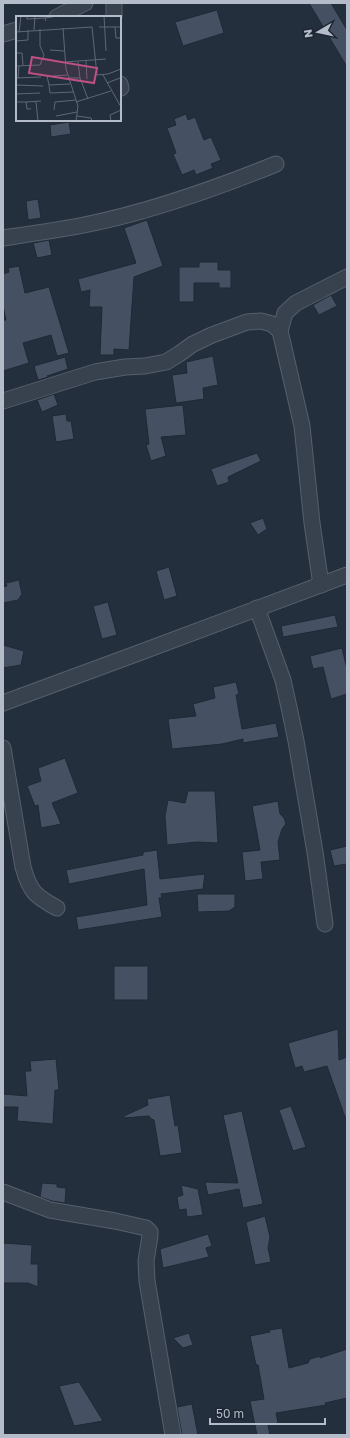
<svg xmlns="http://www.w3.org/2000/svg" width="350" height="1438" viewBox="0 0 350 1438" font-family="'Golos Text',sans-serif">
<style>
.building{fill:#455162;stroke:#1f2835}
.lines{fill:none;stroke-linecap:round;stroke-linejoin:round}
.minor-casing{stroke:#565f6c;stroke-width:17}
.minor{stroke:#38414e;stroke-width:15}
.inset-road{fill:none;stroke:#5e6776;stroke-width:1}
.view{fill:#bd5182;fill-opacity:0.15;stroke:#bd5182;stroke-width:2}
.inset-edge{fill:none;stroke:#b4bcc9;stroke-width:2}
</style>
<rect width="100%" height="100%" fill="#242f3e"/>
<g class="building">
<polygon points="309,3 331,3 347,30 347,67"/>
<polygon points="217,10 224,33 183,46 175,22"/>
<polygon points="186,114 188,120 195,117 204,140 211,137 221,160 211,164 213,168 196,175 194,170 182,175 173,154 176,153 167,128 176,125 174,119"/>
<polygon points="69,122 71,134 51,137 50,125"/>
<polygon points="38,199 41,218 28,220 26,201"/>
<polygon points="147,220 163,266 134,277 129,350 114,349 114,355 100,355 102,307 89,307 90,290 81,292 78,279 136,263 124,228"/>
<polygon points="49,240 52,255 37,258 33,243"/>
<polygon points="199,262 218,262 218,270 231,270 231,288 219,288 219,283 194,283 194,302 179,302 179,267 199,267"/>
<polygon points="19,266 25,293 49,287 69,353 57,356 51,335 23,343 29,363 3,371 3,320 6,320 3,306 3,274 9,272 8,268"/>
<polygon points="331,295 337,306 319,315 313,305"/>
<polygon points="213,356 218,385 203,388 204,399 176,403 172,375 187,373 186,362"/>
<polygon points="65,357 68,369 47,376 48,377 38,380 34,366"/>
<polygon points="54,394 58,405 42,412 37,400"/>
<polygon points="183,405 186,435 161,437 166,456 151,461 146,445 149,444 145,409"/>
<polygon points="66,414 67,421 71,421 74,439 56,442 52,416"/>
<polygon points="257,453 261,461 228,477 229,482 217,486 211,469"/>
<polygon points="263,518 267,529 258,535 250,523"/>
<polygon points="169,567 177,596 164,600 156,571"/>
<polygon points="19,580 22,594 18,600 3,603 3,587 7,586 6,583"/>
<polygon points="108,602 117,635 102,639 93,606"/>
<polygon points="335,615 338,627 283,637 281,626"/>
<polygon points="3,645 24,651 21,665 3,668"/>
<polygon points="342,648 347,669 347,694 331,699 323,667 313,669 310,656"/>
<polygon points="236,682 239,694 236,695 242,729 276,723 279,737 243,743 243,739 222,744 172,749 168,719 196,716 193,704 215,698 213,687"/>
<polygon points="65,758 78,793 52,803 61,824 41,828 38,805 35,806 27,786 41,781 38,768"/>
<polygon points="188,791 215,791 218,843 197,842 167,845 165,816 168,800 185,803"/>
<polygon points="278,801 280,814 284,818 286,824 282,829 278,842 280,860 261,862 263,879 245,881 242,852 260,850 252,806"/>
<polygon points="347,846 347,864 334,866 330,850"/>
<polygon points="157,850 160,879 205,874 203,889 161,894 162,898 159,898 162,917 78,930 76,917 147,905 144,869 69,884 66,870 143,855 143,852"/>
<polygon points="197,894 235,894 235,907 229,911 198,912"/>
<rect x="114" y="966" width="34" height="34"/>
<polygon points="338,1029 339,1060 347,1057 347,1117 345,1117 327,1066 304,1072 302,1066 295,1068 288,1043"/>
<polygon points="56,1059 59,1090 55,1090 53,1124 17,1121 18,1107 3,1107 3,1094 27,1096 25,1071 31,1071 30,1061"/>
<polygon points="170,1095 175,1126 178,1125 182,1153 160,1156 154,1120 151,1119 149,1116 124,1118 124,1116 148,1105 147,1099"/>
<polygon points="291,1106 306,1147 293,1151 279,1110"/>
<polygon points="242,1111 263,1204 243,1208 239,1189 208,1195 205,1182 238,1183 223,1115"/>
<polygon points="42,1183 57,1184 57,1187 66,1188 65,1203 52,1201 40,1197"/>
<polygon points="181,1185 198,1189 203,1215 187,1217 186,1209 179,1210 177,1197 183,1195"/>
<polygon points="265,1216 270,1237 268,1248 271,1262 255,1265 246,1222"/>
<polygon points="208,1234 212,1246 206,1248 209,1257 163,1268 160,1249"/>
<polygon points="3,1243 32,1245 31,1264 38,1264 38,1287 28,1283 3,1283"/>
<polygon points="282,1328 289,1368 308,1363 310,1359 320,1356 320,1358 347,1349 347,1398 325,1403 326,1405 276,1413 278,1423 268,1425 270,1435 257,1435 250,1401 264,1399 258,1365 256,1365 250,1336 270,1332 269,1330"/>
<polygon points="189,1333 193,1345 183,1348 173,1338"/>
<polygon points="79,1382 103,1421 74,1426 59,1386"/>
<polygon points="192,1404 198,1435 182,1435 177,1407"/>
</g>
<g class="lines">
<g class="minor-casing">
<g id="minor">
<polyline points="57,17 85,3"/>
<polyline points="114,17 114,3"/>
<polyline points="3,34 17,30"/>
<polyline points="120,84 121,88"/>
<path d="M3,238C30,234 58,230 84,225C150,212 214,189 276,164"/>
<polyline points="3,401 95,372 125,367 145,366 166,362 179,354 193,344 212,335 247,322 261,321 272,324 280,331"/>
<polyline points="321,585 312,523 302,426 280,331 285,313 296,303 347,277"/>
<polyline points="257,608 283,680 290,712 296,741 315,852 325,924"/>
<path d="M3,703C118,661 232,618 347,575"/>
<path d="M3,748L23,867C30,892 35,896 57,908"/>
<polyline points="3,1192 50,1210 115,1221 146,1228 150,1232 150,1236 146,1261 147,1281 173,1435"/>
</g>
</g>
<use href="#minor" class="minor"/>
</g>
<g transform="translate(16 16)">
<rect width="105" height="105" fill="#242f3e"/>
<path class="inset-road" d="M11,0V3L29,2L30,5M88,0L90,35M29,2L42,0M83,11H105M99,11L100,22H105M47,12L50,53L62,90L60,105M18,14L19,0M0,16L76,11L81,59L92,58L105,53M3,16L5,0M0,25L12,24V14M34,34L48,35M0,37H6L7,49M70,45L71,63M49,46L90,43M62,46L64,62M0,50L24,49L28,39L24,30V13M87,59L105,91M31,60L33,69L54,68M37,60L51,59M0,62L25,61M2,62L3,50M52,62H64L72,83M91,67L104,62M0,69L27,70M33,69L34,77L57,76M0,78L24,77M0,86H10L11,93H15M10,86L25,85M20,86L22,105M60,86L95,75M38,94L39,86L60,84M40,100L61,96M61,100L75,102L76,105M95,105L94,99L105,94"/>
<path class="view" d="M16,41L81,52L78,67L13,57Z"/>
<rect width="105" height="105" class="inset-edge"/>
</g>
<rect width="350" height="1438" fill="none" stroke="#b4bcc9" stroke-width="8"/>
<g transform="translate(318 32) rotate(261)" stroke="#1d2633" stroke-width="3" paint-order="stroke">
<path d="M0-3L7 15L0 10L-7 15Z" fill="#b4bcc9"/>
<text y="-6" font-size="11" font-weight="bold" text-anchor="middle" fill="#b4bcc9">N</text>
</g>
<path d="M210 1418v6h115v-6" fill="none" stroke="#b4bcc9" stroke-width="2"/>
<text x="216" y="1418" font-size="12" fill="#b4bcc9" stroke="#1d2633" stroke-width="3" paint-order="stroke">50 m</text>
</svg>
